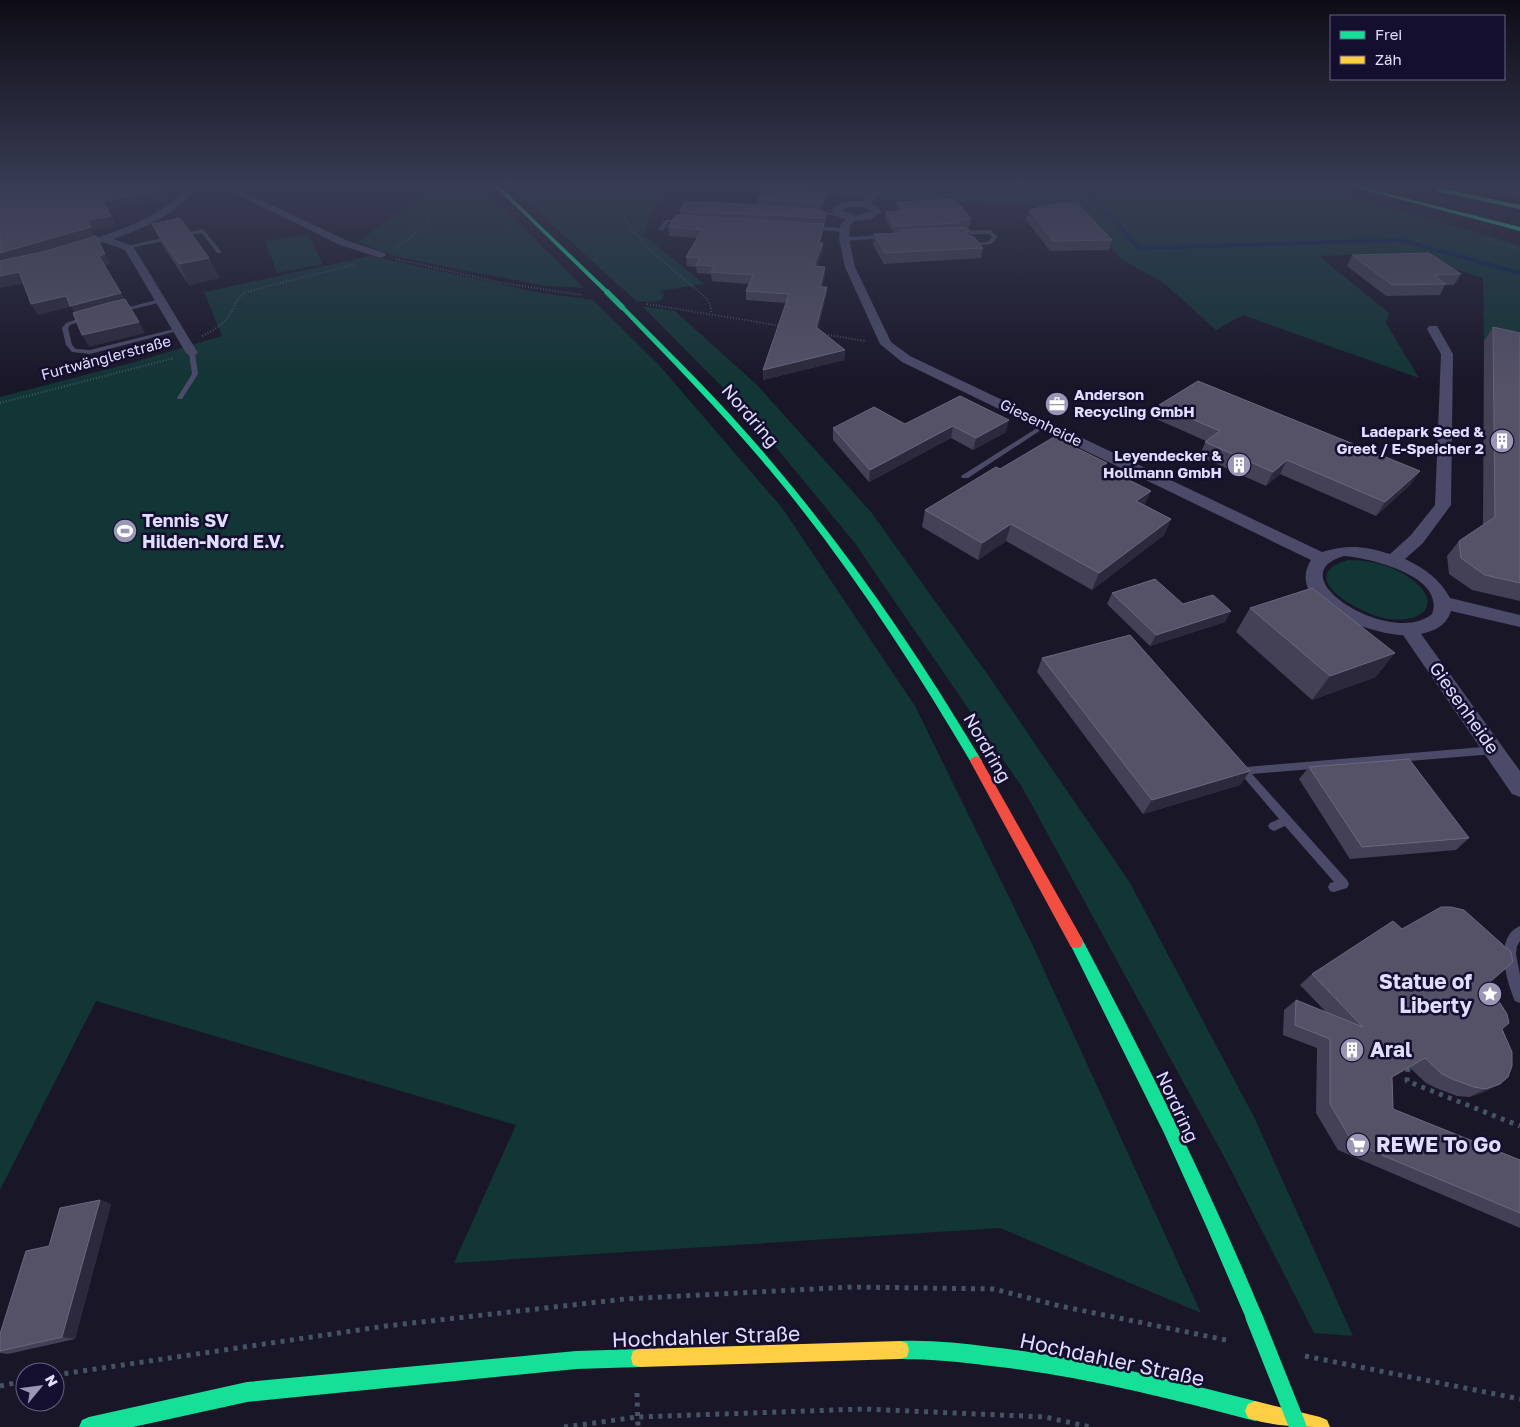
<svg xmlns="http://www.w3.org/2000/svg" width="1520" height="1427" viewBox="0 0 1520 1427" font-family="'Golos Text',sans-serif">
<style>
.green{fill:#123535}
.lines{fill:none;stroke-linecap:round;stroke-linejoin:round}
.stream{stroke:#07224e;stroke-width:4}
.path-far1{stroke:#445466;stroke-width:2;stroke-dasharray:1 2;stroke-linecap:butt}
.path{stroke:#445466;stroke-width:5;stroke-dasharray:4 5.5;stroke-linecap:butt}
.lane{fill:#4b4b69;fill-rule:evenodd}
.street{fill:#4b4b69;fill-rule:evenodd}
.fast{fill:#16e098;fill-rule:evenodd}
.slow{fill:#ffcf43;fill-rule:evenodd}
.jam{fill:#f24e42;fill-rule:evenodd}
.fast-bridge-far1{stroke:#16e098;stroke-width:5.5}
.fast-bridge{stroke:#16e098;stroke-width:17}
.wall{fill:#444156}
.shaded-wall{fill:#2c293c}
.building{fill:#555268;stroke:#6a6780}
.labels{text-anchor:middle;stroke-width:5;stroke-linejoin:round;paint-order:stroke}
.far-street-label{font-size:15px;fill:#e0ddff;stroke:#140f2f}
.far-poi-label{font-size:15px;font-weight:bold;fill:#e0ddff;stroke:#140f2f;text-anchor:end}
.street-label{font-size:18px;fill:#e0ddff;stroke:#140f2f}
.poi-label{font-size:18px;font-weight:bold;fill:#e0ddff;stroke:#140f2f;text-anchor:start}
.near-poi-label{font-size:21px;font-weight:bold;fill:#e0ddff;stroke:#140f2f;text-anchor:start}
.near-street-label{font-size:21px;fill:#e0ddff;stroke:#140f2f}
</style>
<rect width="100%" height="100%" fill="#191628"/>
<g class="green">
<polygon points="420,186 481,186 584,288 547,286 461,270 394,256 358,242 429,190"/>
<polygon points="510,186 714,186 712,190 668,189 649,215 644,235 704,284 660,291 664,295 663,299 654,302 636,301"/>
<polygon points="727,186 1315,186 1520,245 1520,349 1484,341 1483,278 1405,253 1319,256 1389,313 1386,323 1419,378 1243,315 1216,330 1164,283 1121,259 1077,208 722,191"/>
<polygon points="1454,186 1520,186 1520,199"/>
<polygon points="308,234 323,264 277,273 265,241"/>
<polygon points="370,256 541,293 593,300 659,365 783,509 915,706 1033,946 1201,1313 1000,1228 454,1263 516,1125 96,1001 0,1190 0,397 131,363 222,336 204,292"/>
<polygon points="642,306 675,311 757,385 871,512 988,675 1130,883 1254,1117 1353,1336 1314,1333 1228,1164 1022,787 854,542 745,410"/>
<path d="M1348,560C1370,560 1392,565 1410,578C1445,603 1423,624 1388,619C1361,615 1291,576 1348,560Z"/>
</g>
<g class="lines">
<polyline class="stream" points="897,188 1091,195 1139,248 1400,240 1520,273"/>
<g class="path-far1">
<path d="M637,186L622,190L615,198C631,243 674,268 707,299L711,307V313"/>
<polyline points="735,186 765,191"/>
<polyline points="1271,186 1340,198"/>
<polyline points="816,192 833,192"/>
<polyline points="1483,239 1520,249"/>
<path d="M396,247C421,232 438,216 440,186"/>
<polyline points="396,259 502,283 582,295"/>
<polyline points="647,304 782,326"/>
<polyline points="822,334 865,341"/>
<path d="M202,336C212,331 221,326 228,317C237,305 232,302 246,292L356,264"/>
<polyline points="0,403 174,358"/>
</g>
<g class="path">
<polyline points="1408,1068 1407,1081 1520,1126"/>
<polyline points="1305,1356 1520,1399"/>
<polyline points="55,1375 386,1326 625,1299 852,1287 994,1289 1060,1306 1226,1340"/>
<polyline points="0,1386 25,1381"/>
<polyline points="637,1393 638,1427"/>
<polyline points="564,1427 638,1417 863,1409 1045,1417 1090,1427"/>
</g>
<g class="lane">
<polygon points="812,211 840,214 842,215 840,216 814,213"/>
<polygon points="687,219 689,221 669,222 663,231 658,230 665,220"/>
<polygon points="811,226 845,228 848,230 845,232 809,229"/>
<polygon points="203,229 221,251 221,253 217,253 202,233 125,249 122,247"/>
<polygon points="990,230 998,237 991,244 969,246 966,244 988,242 992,237 989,234 958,235 955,233 958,231"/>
<polygon points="886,235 888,238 844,241 841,239 844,237"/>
<polygon points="160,299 163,301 162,302 117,313 114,311"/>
<polygon points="89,315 91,316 91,318 70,325 68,328 72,345 76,349 90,350 178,328 181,330 90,354 72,352 66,345 62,328 66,323"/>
<polygon points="192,351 195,353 198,374 182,399 178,399 177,398 192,374 189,353"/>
<polygon points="1045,423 1049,425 1047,426 968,478 962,478 961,476"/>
<polygon points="1494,746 1498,747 1499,750 1498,753 1494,754 1252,774 1347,880 1349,884 1347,888 1334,892 1330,891 1328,887 1330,883 1334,882 1285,826 1274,831 1270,829 1268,826 1270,823 1279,819 1235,767 1236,764 1240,763 1246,767"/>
<path d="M1520,926V941L1517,946L1516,954L1520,975V1003L1515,1001C1507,982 1493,937 1520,926Z"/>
</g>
<g class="street">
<path d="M189,186H198C177,214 145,228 113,239L133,246L198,353L192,357L186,353L125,250L103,242L72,252L67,249L68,247C111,233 158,221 189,186Z"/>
<polygon points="220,186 231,186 348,241 385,253 386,255 381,258 340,245"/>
<path d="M879,186H889L870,203L878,207L882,212L871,219L854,221L850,226L849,239L855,267L891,342L910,356L1322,552C1348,544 1364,546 1390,554L1411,535L1435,505L1441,354L1427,329L1429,326H1437L1453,354L1451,505L1423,543L1405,559C1424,568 1440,579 1450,598L1520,615V627L1451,611C1446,626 1436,630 1421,634L1520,771V797L1512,794L1403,635C1371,634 1283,605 1311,560L902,362L880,344L845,267L839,239L840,226L845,219L836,216L831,210L842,202L861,201ZM849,207H864L871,211L856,216L842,210ZM1344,556C1370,558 1446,576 1432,614C1392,648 1275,576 1344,556Z"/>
</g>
<g class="fast">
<polygon points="495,186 499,186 609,291 609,293 605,293"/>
<polygon points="1350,186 1357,186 1520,227 1520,231"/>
<polygon points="1438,188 1520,205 1520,209 1436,191"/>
<path d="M620,306H624C676,358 728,409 775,466C852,557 919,656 980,758L982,761L980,764H972C911,661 846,561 769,469C722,413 671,361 620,308Z"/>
<path d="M1076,936L1081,937C1147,1062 1209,1187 1263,1317L1260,1323L1254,1326L1248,1323L1207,1228L1164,1133L1069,942L1071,937Z"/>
<path d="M900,1341C931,1340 961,1343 991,1347C1080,1357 1168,1379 1255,1401L1262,1404L1265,1411L1262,1418L1255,1421C1168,1398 1081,1376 991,1366C961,1362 931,1359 900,1359L893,1357L891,1350L893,1343Z"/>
<polygon points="640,1349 647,1351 649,1358 647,1365 640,1367 576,1369 247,1402 133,1427 79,1427 82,1420 89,1417 247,1382 576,1351"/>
</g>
<g class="slow">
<polygon points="900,1341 907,1343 909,1350 907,1357 900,1359 640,1367 633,1365 631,1358 633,1351 640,1349"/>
<path d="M1255,1401L1320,1417L1327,1420L1330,1427C1302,1427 1275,1427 1248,1418L1245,1411L1248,1404Z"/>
</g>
<polygon class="jam" points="976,756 980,758 1081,937 1083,942 1081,947 1076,948 1071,947 970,761 972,758"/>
<polyline class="fast-bridge-far1" points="607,292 622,307"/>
<polyline class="fast-bridge" points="1254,1317 1298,1427"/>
</g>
<g class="wall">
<polygon points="826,192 825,199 821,211 820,211 826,212 826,219 825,225 824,225 823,232 820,243 823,243 823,252 817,266 825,267 825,275 822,287 827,287 826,296 818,328 845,350 844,360 763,380 786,303 746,300 746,291 749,284 712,281 711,274 697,273 696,267 687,266 686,257 697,238 669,236 668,227 680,215 680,211 758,205 758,199"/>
<polygon points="897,202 971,219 970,226 959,227 970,231 969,236 983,248 981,258 884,264 873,245 874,234 899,233 894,233 885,219 886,212 899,212 897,208"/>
<polygon points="1029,210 1112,240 1109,250 1050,251 1026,220"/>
<polygon points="152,224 209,258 219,278 189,285 161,243"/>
<polygon points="1352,255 1461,274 1454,285 1445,285 1440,295 1386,296 1347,266"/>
<polygon points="1493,327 1520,333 1520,601 1472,590 1449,574 1447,556 1459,541 1483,525 1484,341"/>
<polygon points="960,396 1006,432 973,450 951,438 869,482 833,440 833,428 905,424"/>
<polygon points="1159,405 1411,484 1376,516 1280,474 1266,486 1199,456 1206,441 1154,418"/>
<polygon points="1107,463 1105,468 1145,505 1171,519 1164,535 1092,590 1006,541 978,560 922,527 925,510 1000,469"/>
<polygon points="1112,593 1183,604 1231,611 1225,622 1150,646 1107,604"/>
<polygon points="1250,608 1376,677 1312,700 1236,632"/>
<polygon points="1042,658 1250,771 1240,785 1143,814 1037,672"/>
<polygon points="1309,767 1469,838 1456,850 1350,859 1299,779"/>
<polygon points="1402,929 1483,988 1502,1029 1500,1084 1482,1093 1469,1097 1457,1096 1436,1088 1426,1083 1409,1067 1392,1077 1393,1109 1520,1160 1520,1228 1338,1150 1316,1113 1317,1048 1283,1035 1284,1010 1296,1000 1327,1013 1300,985 1312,974"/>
<polygon points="100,1200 111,1204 75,1339 8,1354 0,1353 0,1334 49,1246"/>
</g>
<g class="shaded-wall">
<polygon points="164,186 170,186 171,189 167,189 171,199 108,210 103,201"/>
<polygon points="826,192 825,199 821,211 822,204"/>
<polygon points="111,216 116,226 93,230 87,220"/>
<polygon points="824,224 823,232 818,251 819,243"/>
<polygon points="91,227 96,237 0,264 0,253"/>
<polygon points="96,237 111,264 104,266 99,256"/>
<polygon points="823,243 823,252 814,275 814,266"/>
<polygon points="209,258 219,278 189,285 179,264"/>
<polygon points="825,267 825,275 820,296 820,287"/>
<polygon points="19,272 25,283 0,288 0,276"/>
<polygon points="827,287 826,296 815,336 816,327"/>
<polygon points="121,293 127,304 77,317 71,307 38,315 31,304 66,296"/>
<polygon points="139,322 145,333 89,347 82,335"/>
<polygon points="845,350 844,360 763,380 763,370"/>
<polygon points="1009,420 1006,432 973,450 976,438"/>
<polygon points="953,426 951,438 869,482 870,470"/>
<polygon points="1287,460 1280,474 1266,486 1273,472"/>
<polygon points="1107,463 1101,479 1101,466"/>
<polygon points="1420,471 1411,484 1376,516 1385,502"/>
<polygon points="1151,491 1144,507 1136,501"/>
<polygon points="1171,519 1164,535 1092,590 1099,573"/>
<polygon points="1011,524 1006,541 978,560 982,543"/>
<polygon points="1231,611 1225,622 1150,646 1156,635"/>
<polygon points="1395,653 1376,677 1312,700 1330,676"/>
<polygon points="1250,771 1240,785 1143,814 1152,800"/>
<polygon points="1500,1084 1482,1093 1469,1097 1486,1089"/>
<polygon points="100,1200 111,1204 75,1339 62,1337"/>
</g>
<g class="building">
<polygon points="0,186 164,186 167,189 103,201 111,216 87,220 91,227 0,253"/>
<polygon points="764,188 826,192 822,204 758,199"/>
<polygon points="955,199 971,219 958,220 960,223 894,226 886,212 904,211 897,202"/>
<polygon points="686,201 755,205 820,210 819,211 826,212 825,218 680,211"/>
<polygon points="1077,203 1112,240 1053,241 1029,210 1053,204"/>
<polygon points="676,215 824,224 819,243 823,243 814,266 825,267 820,287 827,287 816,327 845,350 763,370 789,294 746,291 753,275 711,272 715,266 696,265 700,258 686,257 702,230 668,227"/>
<polygon points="180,218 209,258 179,264 152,224"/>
<polygon points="966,227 970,231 966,232 967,235 974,237 983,248 885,253 874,234 902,233 900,230"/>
<polygon points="96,236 105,254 99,256 121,293 70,306 66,296 31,304 19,272 0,276 0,261 46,251"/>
<polygon points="1429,253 1461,274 1434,275 1446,284 1392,285 1352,255"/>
<polygon points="125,299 139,322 82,335 73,313 108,303"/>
<polygon points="1493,327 1520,333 1520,583 1485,575 1461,558 1459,541 1495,517"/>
<polygon points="1198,381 1420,471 1385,502 1287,460 1273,472 1205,442 1220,431 1159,405"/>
<polygon points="960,396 1009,420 976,438 953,426 870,470 833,428 874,407 905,424"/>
<polygon points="1054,437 1107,463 1101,466 1151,491 1136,501 1171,519 1099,573 1011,524 982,543 925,510 996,467 1000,469"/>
<polygon points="1155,579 1183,604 1213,595 1231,611 1156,635 1112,593"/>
<polygon points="1312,588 1395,653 1330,676 1250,608"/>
<polygon points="1130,635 1250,771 1152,800 1042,658"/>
<polygon points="1409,759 1469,838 1362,847 1309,767"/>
<polygon points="1441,907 1451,907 1464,910 1511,952 1513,962 1483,988 1500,1003 1507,1014 1509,1023 1502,1029 1512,1052 1512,1066 1508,1077 1500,1084 1486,1089 1474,1087 1452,1079 1442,1074 1425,1058 1392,1077 1393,1109 1520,1160 1520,1213 1353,1143 1330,1104 1330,1039 1295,1025 1296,1000 1363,1027 1312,974 1393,921 1402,929"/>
<polygon points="100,1200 62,1337 0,1351 0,1334 26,1251 49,1246 60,1208"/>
</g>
<linearGradient id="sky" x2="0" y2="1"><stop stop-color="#0e0c16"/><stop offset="0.48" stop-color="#383c53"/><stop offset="1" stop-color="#383c53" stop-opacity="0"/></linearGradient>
<rect width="1520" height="385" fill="url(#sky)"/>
<defs>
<g id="office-disc" transform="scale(1.25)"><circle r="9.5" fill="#9a97b4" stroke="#140f2f"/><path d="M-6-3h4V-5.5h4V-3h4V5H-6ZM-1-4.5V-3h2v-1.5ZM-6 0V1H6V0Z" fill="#fff"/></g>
<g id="building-disc" transform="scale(1.25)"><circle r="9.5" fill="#9a97b4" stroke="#140f2f"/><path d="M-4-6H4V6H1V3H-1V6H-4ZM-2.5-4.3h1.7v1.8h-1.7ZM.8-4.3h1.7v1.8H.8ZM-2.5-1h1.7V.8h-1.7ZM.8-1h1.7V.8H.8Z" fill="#fff"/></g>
<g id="stadium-disc" transform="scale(1.25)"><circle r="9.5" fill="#9a97b4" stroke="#140f2f"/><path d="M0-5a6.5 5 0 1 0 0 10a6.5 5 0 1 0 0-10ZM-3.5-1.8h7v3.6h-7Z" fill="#fff"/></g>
<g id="sight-disc" transform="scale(1.25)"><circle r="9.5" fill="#9a97b4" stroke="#140f2f"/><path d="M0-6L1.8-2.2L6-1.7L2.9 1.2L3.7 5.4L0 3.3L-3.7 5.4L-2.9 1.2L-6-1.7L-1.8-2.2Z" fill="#fff"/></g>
<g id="supermarket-disc" transform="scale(1.25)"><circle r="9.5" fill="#9a97b4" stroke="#140f2f"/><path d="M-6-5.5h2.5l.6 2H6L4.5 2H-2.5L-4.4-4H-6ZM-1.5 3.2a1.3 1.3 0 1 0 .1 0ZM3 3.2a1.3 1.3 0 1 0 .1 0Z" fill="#fff"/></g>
</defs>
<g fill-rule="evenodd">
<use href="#office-disc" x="1057" y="404"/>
<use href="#building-disc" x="1502" y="441"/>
<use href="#building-disc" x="1239" y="465"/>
<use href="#stadium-disc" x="125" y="531"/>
<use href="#sight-disc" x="1490" y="994"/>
<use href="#building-disc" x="1352" y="1050"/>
<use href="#supermarket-disc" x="1358" y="1145"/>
</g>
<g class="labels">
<g class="far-street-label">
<text transform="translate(106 358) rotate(-15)" y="5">Furtwänglerstraße</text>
<text transform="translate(1041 423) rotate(26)" y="5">Giesenheide</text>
</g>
<g class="far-poi-label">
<text x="1074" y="400" text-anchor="start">Anderson<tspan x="1074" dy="17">Recycling GmbH</tspan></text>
<text x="1484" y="437">Ladepark Seed &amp;<tspan x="1484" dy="17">Greet / E-Speicher 2</tspan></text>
<text x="1222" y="461">Leyendecker &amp;<tspan x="1222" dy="17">Hollmann GmbH</tspan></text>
</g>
<g class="street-label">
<text transform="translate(750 416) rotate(49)" y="6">Nordring</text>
<text transform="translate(1464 708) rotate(55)" y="6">Giesenheide</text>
<text transform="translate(987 748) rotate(60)" y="6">Nordring</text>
<text transform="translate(1177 1107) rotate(65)" y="6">Nordring</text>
</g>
<g class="poi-label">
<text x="142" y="527">Tennis SV<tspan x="142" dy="21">Hilden-Nord E.V.</tspan></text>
</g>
<g class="near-poi-label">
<text x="1472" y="989" text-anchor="end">Statue of<tspan x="1472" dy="24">Liberty</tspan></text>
<text x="1370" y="1057">Aral</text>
<text x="1376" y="1152">REWE To Go</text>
</g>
<g class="near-street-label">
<text transform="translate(706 1337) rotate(-2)" y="7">Hochdahler Straße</text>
<text transform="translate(1112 1360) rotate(12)" y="7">Hochdahler Straße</text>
</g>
</g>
<rect x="1330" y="15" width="175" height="65" fill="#140f2f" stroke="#666182"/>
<rect x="1340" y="31" width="25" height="8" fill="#16e098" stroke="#666182"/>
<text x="1375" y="40" font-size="15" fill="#e0ddff">Frei</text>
<rect x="1340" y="56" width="25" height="8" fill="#ffcf43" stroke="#666182"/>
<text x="1375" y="65" font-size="15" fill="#e0ddff">Zäh</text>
<g transform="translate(40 1387) rotate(61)"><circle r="24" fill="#140f2f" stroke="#666182"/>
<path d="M0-4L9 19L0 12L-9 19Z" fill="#9a97b4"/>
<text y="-8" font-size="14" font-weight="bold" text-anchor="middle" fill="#e0ddff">N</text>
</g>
</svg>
